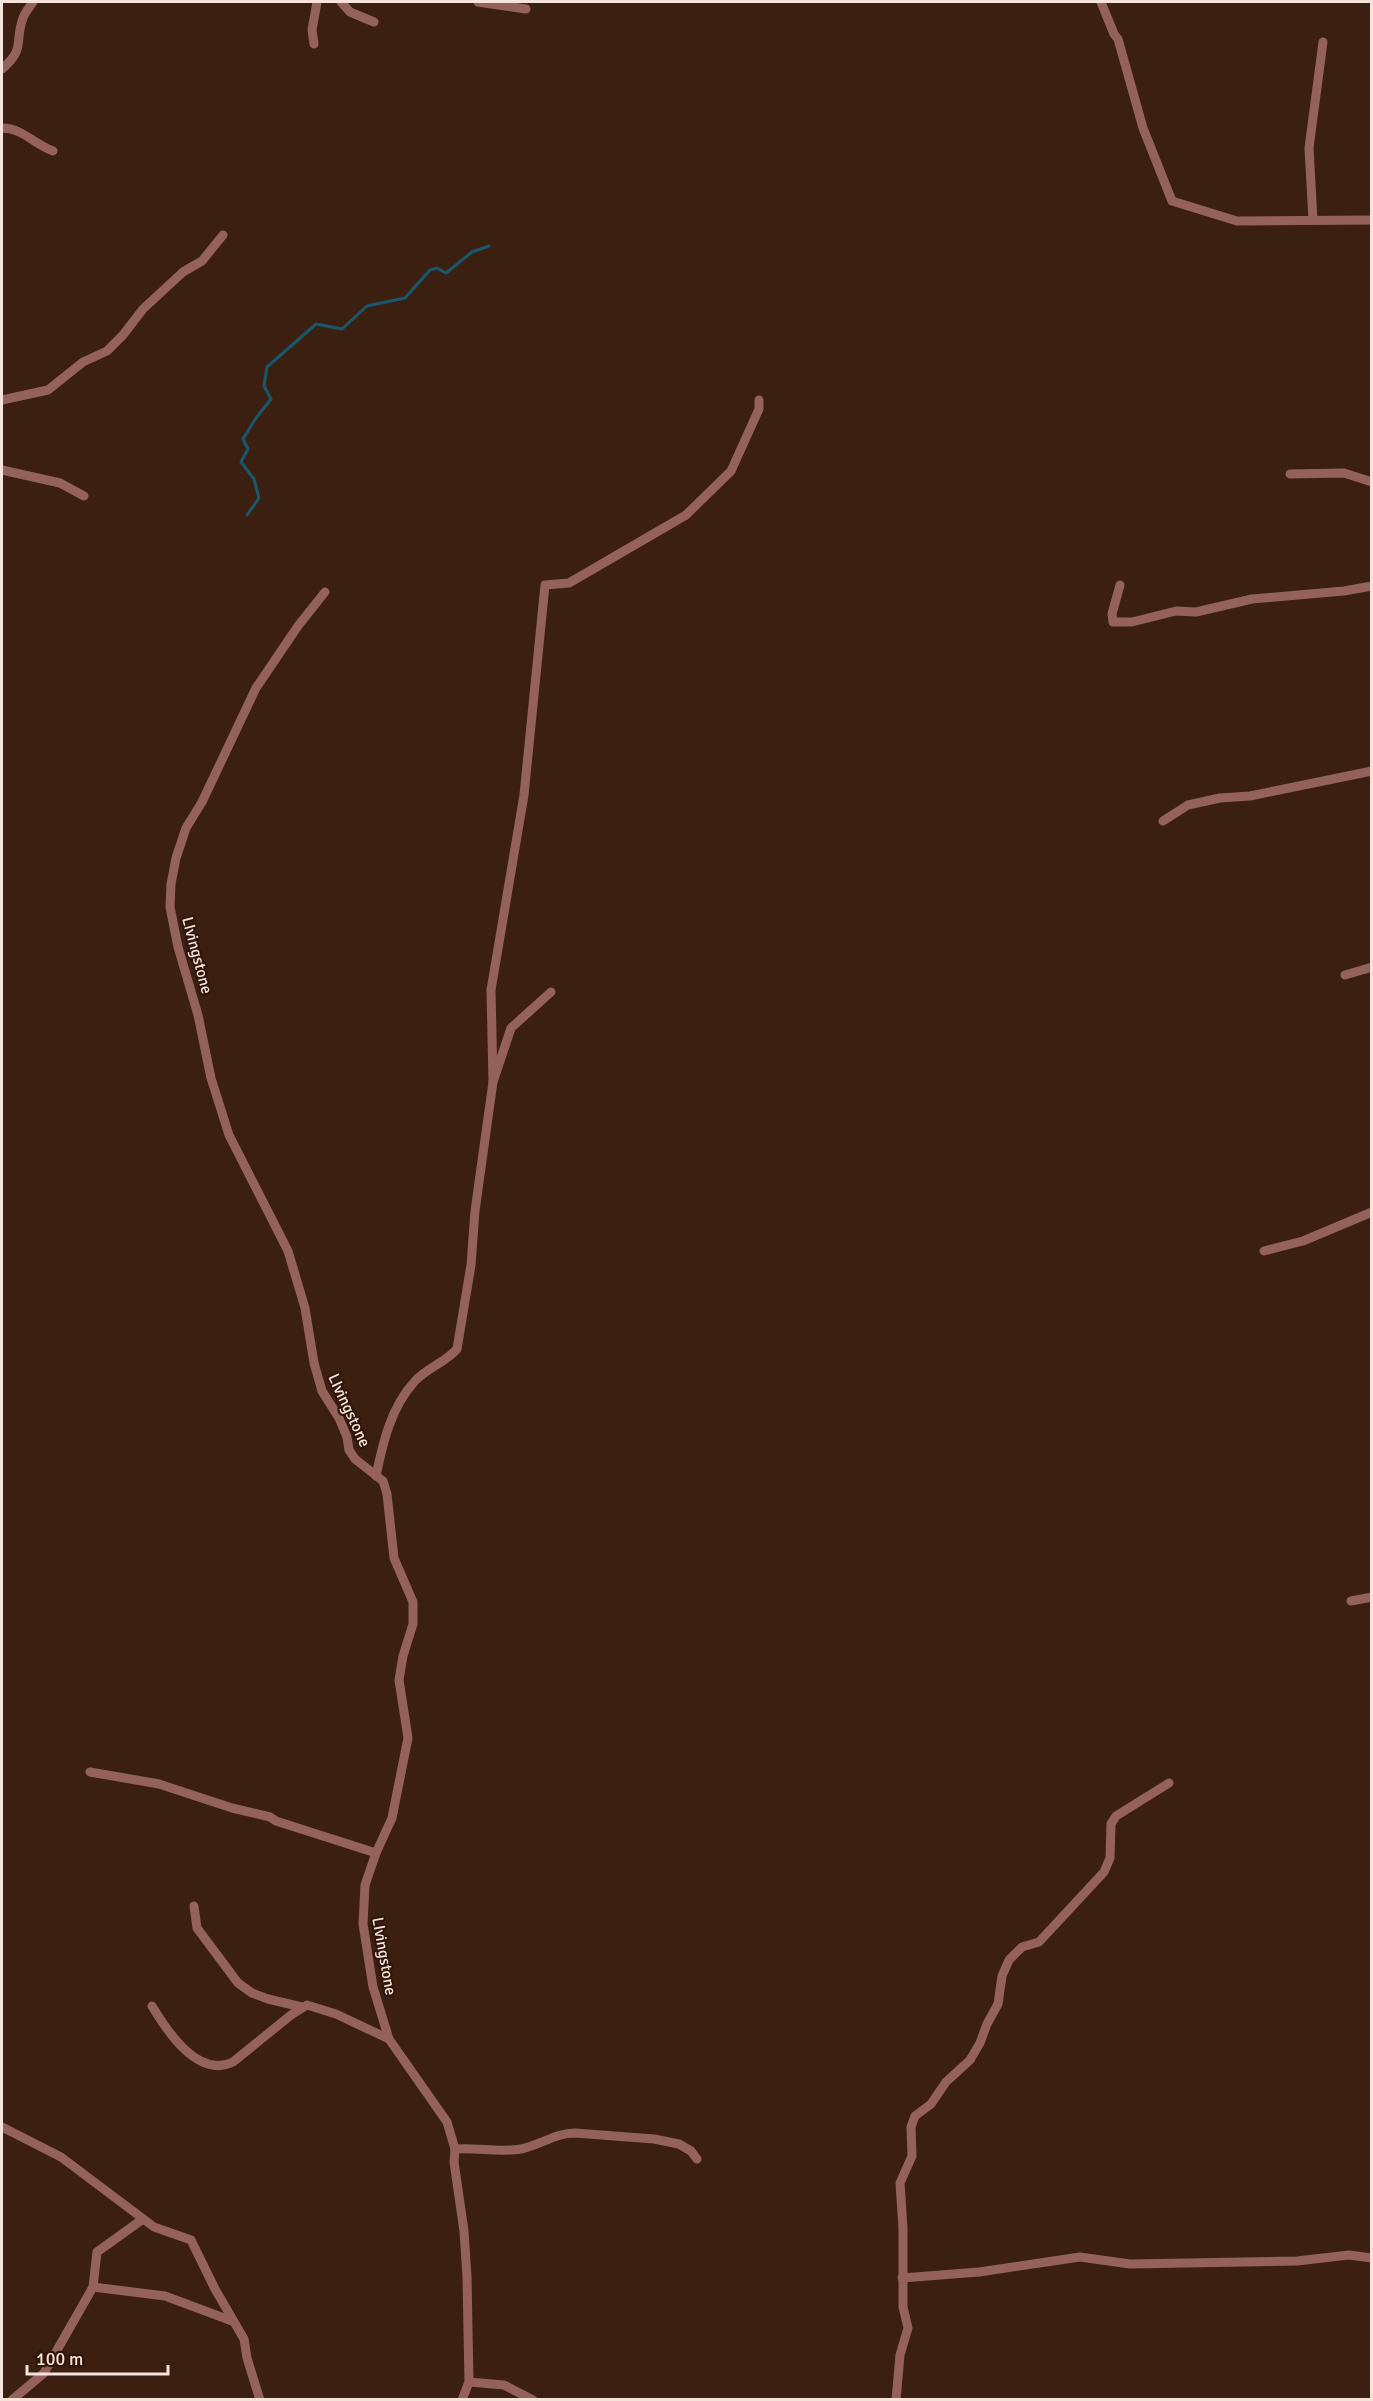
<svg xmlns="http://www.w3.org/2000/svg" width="1373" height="2401" viewBox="0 0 1373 2401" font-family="Signika,sans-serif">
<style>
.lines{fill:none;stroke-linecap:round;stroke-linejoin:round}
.stream{stroke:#17586d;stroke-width:3}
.minor{stroke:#94625b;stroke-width:9}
.labels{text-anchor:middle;stroke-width:4.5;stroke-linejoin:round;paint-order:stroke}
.street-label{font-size:16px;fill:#f6e3da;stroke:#301608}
</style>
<rect width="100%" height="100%" fill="#3b2012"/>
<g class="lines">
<polyline class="stream" points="247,515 259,498 254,479 241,462 248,449 243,439 256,418 271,399 264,386 267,367 316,324 342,329 367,306 405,298 430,270 437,268 446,273 472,252 489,246"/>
<g class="minor">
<polyline points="341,2 350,12 374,22"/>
<polyline points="478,2 526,9"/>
<polyline points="1101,2 1114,34 1118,39 1143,128 1172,201 1237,221 1372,220"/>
<polyline points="314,44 312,30 317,2"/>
<path d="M2,69C26,48 14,43 23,18C25,12 30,7 33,2"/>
<path d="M2,128C22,128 34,144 53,151"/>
<polyline points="1313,220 1309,148 1323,42"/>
<polyline points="2,400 48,390 83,362 107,351 123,335 143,309 183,272 202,261 223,235"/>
<polyline points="2,470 60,483 84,496"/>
<polyline points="1290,474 1344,473 1372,482"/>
<polyline points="1120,585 1112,614 1113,622 1132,622 1176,611 1196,612 1252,599 1344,591 1372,586"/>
<polyline points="325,592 298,626 256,688 202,802 186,828 176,858 171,884 170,907 178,947 198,1015 211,1078 229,1135 288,1251 305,1308 314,1363 322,1391 339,1418 347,1437 349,1450 355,1459 383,1481 387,1494 394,1558 413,1602 413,1624 403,1656 399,1680 408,1738 392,1818 376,1853 365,1885 363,1924 373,1987 389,2039 447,2122 455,2149 454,2162 464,2231 467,2277 469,2382 462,2400"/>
<polyline points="1163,821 1188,805 1220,798 1250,796 1372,771"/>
<polyline points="1345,975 1372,967"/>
<polyline points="493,1082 491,990 524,795 545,585 569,583 686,515 731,471 759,409 759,400"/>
<polyline points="1264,1251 1303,1241 1372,1212"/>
<path d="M376,1476C383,1442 391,1407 415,1381C427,1368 446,1362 457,1349L471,1265L475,1211L493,1082L511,1028L551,992"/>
<polyline points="1351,1601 1372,1597"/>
<polyline points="90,1772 159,1784 232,1808 270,1817 276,1821 376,1853"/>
<polyline points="194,1906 197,1928 238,1983 252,1993 268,1999 302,2007"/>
<path d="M152,2006C167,2031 198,2079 233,2062L291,2015L307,2005L336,2014L389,2039"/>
<polyline points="2,2127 61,2157 154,2227 191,2240 215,2289 244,2339 247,2358 260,2400"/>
<path d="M455,2149C477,2147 499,2153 521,2149C541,2145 555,2133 575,2133L654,2139L679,2144L691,2151L697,2159"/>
<polyline points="902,2278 979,2272 1080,2257 1130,2264 1297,2261 1349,2255 1372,2258"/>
<polyline points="93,2287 165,2296 232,2321"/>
<polyline points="469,2382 504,2385 533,2400"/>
<polyline points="12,2400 44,2373 93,2287 97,2252 143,2219"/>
<polyline points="896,2400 900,2355 908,2328 903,2307 903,2228 900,2183 912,2156 911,2127 915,2116 931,2104 946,2082 970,2060 980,2043 987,2024 998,2004 1002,1976 1009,1960 1022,1947 1039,1942 1104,1872 1110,1858 1111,1824 1116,1816 1169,1783"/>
</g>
</g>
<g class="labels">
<g class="street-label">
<text transform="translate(198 955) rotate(75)" y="6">LIvingstone</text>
<text transform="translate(350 1410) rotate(65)" y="6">LIvingstone</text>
<text transform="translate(385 1956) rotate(80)" y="6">LIvingstone</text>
</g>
</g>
<rect width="1373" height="2401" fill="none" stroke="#f6e3da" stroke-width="6"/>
<path d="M27 2365v9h141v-9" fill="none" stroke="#f6e3da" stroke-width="3"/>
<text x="36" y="2365" font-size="18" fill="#f6e3da" stroke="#301608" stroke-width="4.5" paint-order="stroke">100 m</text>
</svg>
